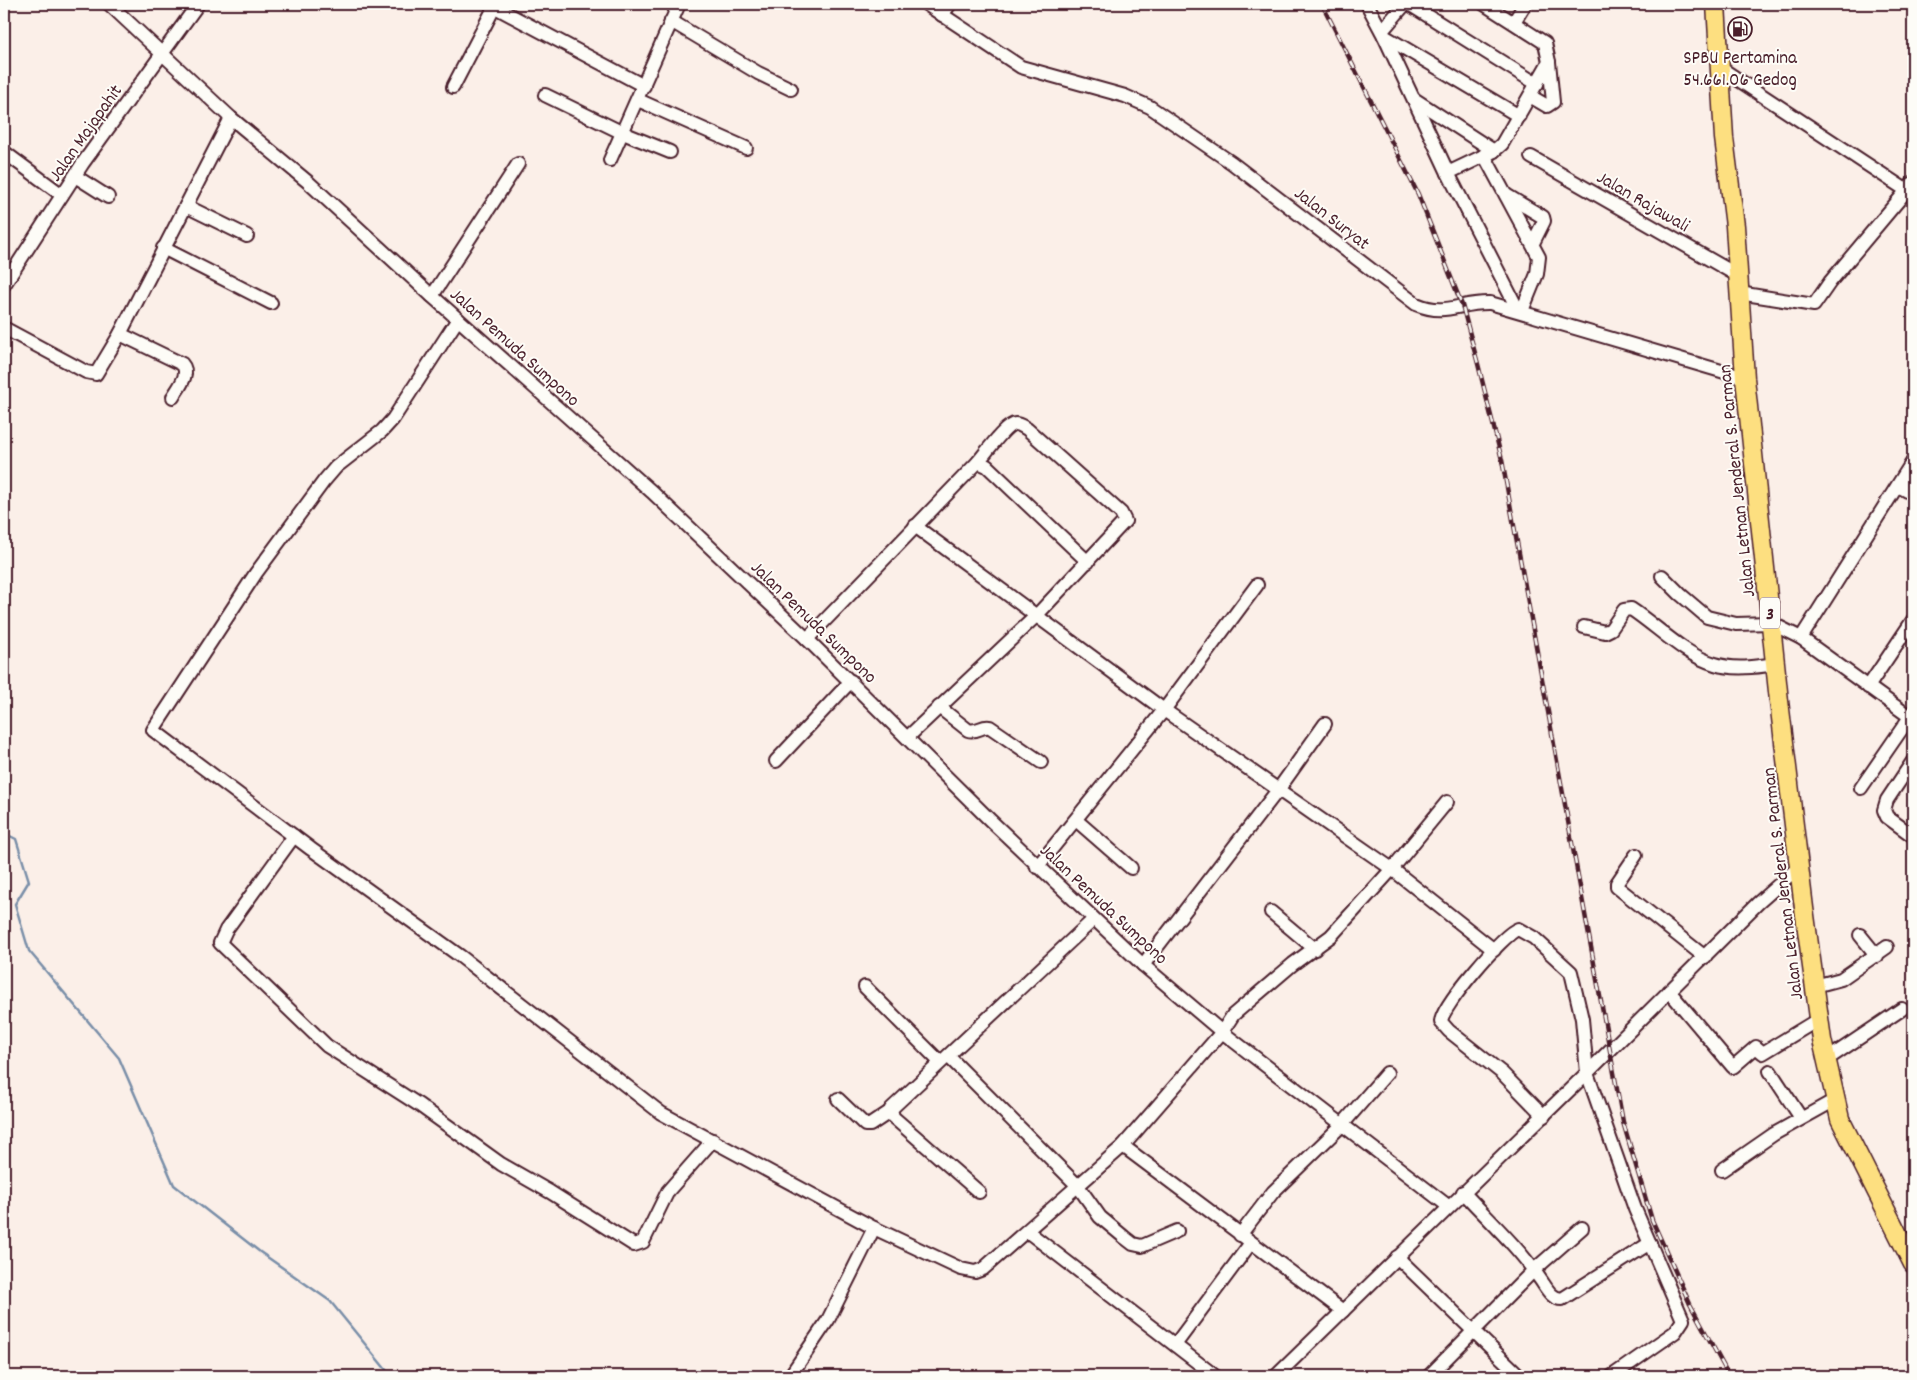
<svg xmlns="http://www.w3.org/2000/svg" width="1917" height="1380" viewBox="0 0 1917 1380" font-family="Dekko,sans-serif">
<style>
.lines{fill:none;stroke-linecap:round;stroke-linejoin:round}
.stream{stroke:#798ea8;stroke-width:2.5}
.minor-casing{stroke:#4a1f2b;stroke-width:16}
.highway-casing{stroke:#4a1f2b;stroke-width:21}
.minor{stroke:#fdfcf7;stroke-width:12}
.highway{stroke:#fddf80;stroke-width:18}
.rail-casing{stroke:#4a1f2b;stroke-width:4.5}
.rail{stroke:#fdfcf7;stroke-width:2.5;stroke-dasharray:8;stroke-linecap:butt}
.labels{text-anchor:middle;stroke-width:4;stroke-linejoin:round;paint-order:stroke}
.shield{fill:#fdfcf7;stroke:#806168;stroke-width:1}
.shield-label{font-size:18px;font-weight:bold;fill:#4a1f2b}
.poi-label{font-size:19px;fill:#4a1f2b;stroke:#fdfcf7}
.street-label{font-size:19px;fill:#4a1f2b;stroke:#fdfcf7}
</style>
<rect width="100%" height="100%" fill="#fbefe8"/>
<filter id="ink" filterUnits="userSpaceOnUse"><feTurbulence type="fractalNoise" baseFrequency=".02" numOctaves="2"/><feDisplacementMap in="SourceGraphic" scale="10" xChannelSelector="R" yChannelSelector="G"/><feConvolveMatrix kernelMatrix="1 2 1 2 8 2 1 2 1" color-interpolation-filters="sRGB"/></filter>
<g filter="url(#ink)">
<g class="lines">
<polyline class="stream" points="4,833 16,839 29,881 15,904 29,951 119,1058 174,1185 260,1252 330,1301 391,1376"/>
<g class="minor-casing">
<g id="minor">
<polyline points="109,4 231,118 308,182 432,296 652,492 807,639 990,820 1143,965 1222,1032 1448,1206"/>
<path d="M926,4L1021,67L1125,96L1150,107L1232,163L1416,304C1447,317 1459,302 1490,303L1745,378"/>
<polyline points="1367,4 1384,36 1448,173 1518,310"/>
<polyline points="1409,4 1537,84"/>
<polyline points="495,7 644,86"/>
<polyline points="942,15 950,4"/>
<polyline points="671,21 758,73 791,89"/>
<polyline points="1514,22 1525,4"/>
<polyline points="1382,31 1405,4"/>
<polyline points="1384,36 1519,116"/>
<polyline points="1722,69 1912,194"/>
<polyline points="453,87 496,4"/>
<polyline points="545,95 623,133 670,152"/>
<polyline points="1530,96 1547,106 1553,102 1549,62"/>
<polyline points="1414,99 1494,151"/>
<polyline points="638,100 746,148"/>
<polyline points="4,152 62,195"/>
<polyline points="1484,155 1539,257 1537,274 1522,311"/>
<polyline points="1531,157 1737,275"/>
<polyline points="610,160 679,4"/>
<polyline points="1448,173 1494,151 1502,144 1549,62 1545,43 1484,4"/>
<polyline points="75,176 108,197"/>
<polyline points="1506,195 1543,217 1544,221 1533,243"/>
<polyline points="186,206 247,236"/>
<polyline points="163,248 271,303"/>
<polyline points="4,285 83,163 198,4"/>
<polyline points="1739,293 1814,305 1830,282 1913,183"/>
<polyline points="432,296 518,164"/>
<polyline points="458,319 393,419 382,431 336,467 324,481 256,573 153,730 311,849 460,956 661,1113 874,1228 828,1320 790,1376"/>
<polyline points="4,328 86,372 96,374 120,334 231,118"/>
<path d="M120,334L182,364C191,374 178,388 173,397"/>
<polyline points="1898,486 1913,494"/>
<polyline points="915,526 1164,710 1392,869 1494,950"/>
<polyline points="1662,576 1680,594 1707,617 1736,624 1771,623 1801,638 1913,719"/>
<path d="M1584,627L1605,632L1611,629L1624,610L1631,609C1657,626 1684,655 1715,664C1734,670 1756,667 1776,664"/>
<polyline points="1801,638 1913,461"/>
<polyline points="807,639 978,462 987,466 1088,562"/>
<polyline points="1868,687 1913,620"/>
<path d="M939,707L968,730C977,733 982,725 990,727L1041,762"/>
<path d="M908,737L1036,616L1125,521L1121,513L1027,429C1023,427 1020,424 1015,424C1006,424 985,454 978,462"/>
<polyline points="776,761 851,681"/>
<polyline points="1913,761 1887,800 1884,810 1887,817 1913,836"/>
<polyline points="1861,788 1910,717"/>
<polyline points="1076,820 1131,868"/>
<polyline points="294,836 226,930 220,943 327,1046 419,1105 501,1164 550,1192 634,1245 643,1242 668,1191 713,1140"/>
<polyline points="1636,855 1617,883 1617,887 1705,957"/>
<polyline points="1037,867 1164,710 1257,585"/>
<polyline points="1271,912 1315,949"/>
<polyline points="1860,935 1877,956"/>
<polyline points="1143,965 1278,790 1325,724"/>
<polyline points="1815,986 1841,979 1887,947"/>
<polyline points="865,987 940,1062"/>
<polyline points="1669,991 1733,1067 1756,1047 1763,1053 1819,1019"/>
<polyline points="948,1056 1078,1186 1100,1217 1124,1237 1133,1244 1142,1246 1177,1231"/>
<polyline points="1826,1060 1902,1009"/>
<polyline points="1770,1071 1801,1118"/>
<polyline points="838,1099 865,1125 870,1125 891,1111"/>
<path d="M1544,1116L1502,1073L1449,1031L1441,1022C1441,1007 1503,934 1518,929L1534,938L1571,972L1582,1019L1587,1073L1635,1209L1683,1320L1675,1332L1612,1376"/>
<polyline points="1123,1146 1343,1311"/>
<polyline points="1722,1170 1774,1134 1835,1100"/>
<polyline points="979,1192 893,1117 891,1109 1093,920"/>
<path d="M1463,1192C1489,1220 1519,1248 1540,1279C1546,1287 1551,1299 1562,1299L1650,1243"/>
<polyline points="874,1228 961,1269 975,1272 983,1269 1123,1146 1222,1032 1233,1015 1293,964 1331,936 1392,869 1447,802"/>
<polyline points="1027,1231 1215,1376"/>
<polyline points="1240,1235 1273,1192 1341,1126 1387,1073"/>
<polyline points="1397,1257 1520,1376"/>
<polyline points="1175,1345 1250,1244"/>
<polyline points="1276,1376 1587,1073 1758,903 1800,866"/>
<polyline points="1429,1376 1534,1270 1582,1228"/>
</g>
</g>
<g class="highway-casing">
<polyline id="highway" points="1716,4 1724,138 1735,226 1745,378 1779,701 1804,908 1822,1040 1840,1119 1913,1264"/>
</g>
<use href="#minor" class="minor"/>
<use href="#highway" class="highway"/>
<g class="rail-casing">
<polyline id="rail" points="1322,4 1418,194 1462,305 1478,364 1502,460 1623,1122 1652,1220 1690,1304 1729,1376"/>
</g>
<use href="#rail" class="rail"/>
</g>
</g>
<defs>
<g id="fuel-ring" transform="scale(1.25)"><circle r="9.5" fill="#fdfcf7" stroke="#4a1f2b" stroke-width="1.5"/><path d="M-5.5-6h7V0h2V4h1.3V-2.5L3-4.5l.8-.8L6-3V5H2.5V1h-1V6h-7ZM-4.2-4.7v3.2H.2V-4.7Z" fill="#4a1f2b"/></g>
</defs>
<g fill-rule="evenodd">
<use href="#fuel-ring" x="1740" y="29"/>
</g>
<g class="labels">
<rect class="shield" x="1760" y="597.5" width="20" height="31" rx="4"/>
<g class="shield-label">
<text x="1770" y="619">3</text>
</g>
<g class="poi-label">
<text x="1740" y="63">SPBU Pertamina<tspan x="1740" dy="22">54.661.06 Gedog</tspan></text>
</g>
<g class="street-label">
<text transform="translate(84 132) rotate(-55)" y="7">Jalan Majapahit</text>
<text transform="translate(1644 200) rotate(30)" y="7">Jalan Rajawali</text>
<text transform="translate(1333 217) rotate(38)" y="7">Jalan Suryat</text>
<text transform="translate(516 346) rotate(42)" y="7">Jalan Pemuda Sumpono</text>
<text transform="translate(1735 481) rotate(-96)" y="7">Jalan Letnan Jenderal S. Parman</text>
<text transform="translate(815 621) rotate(44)" y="7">Jalan Pemuda Sumpono</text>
<text transform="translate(1781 884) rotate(-97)" y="7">Jalan Letnan Jenderal S. Parman</text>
<text transform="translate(1105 903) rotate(43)" y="7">Jalan Pemuda Sumpono</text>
</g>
</g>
<rect width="1917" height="1380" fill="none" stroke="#fdfcf7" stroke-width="20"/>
<rect x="10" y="10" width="1897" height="1360" fill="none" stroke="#4a1f2b" stroke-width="2" filter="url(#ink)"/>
</svg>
